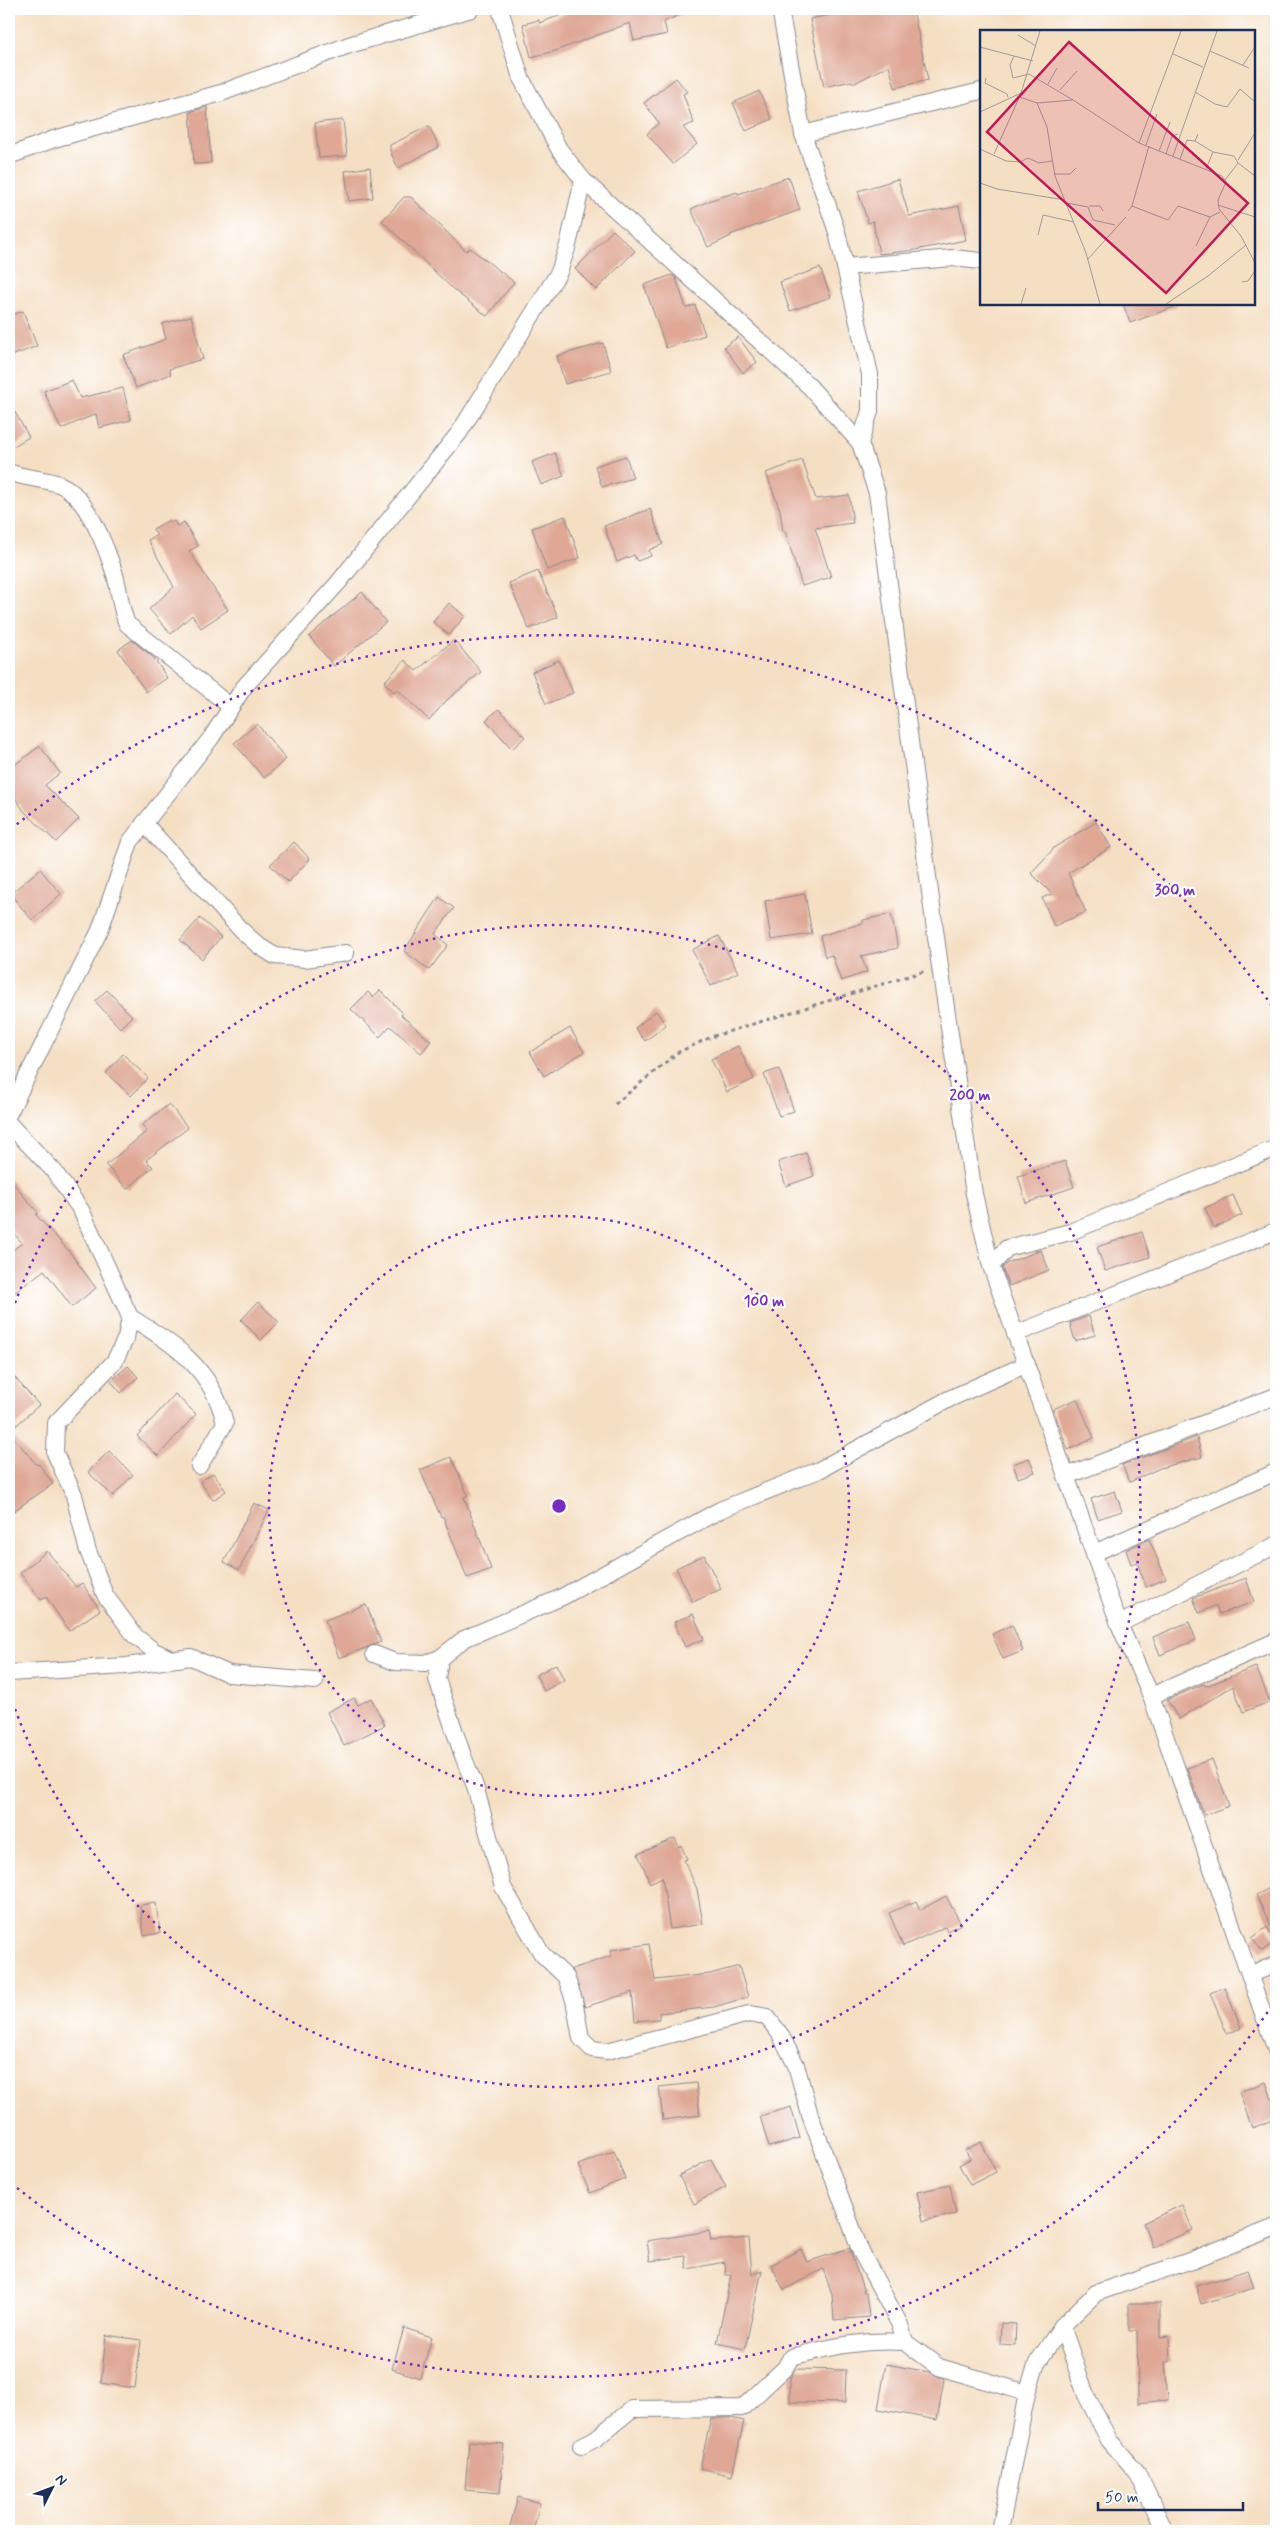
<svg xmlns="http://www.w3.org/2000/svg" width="1285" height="2540" viewBox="0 0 1285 2540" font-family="Mynerve,sans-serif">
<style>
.building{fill:#dfa794}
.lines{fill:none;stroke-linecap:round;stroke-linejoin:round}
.minor-casing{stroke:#888790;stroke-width:18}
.path{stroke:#888790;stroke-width:3;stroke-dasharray:4 4;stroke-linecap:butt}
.minor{stroke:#fff;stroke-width:16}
.ring{fill:none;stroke:#7b2cbf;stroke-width:2.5;stroke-dasharray:2.5 5}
.inset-road{fill:none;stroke:#9e999b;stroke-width:1}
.view{fill:#c2185b;fill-opacity:0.15;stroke:#c2185b;stroke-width:2.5}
.inset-edge{fill:none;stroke:#1b2f5e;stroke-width:2.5}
.centre{fill:#7b2cbf;stroke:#fff;stroke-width:2.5}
.ring-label{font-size:15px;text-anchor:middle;font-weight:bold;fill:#7b2cbf;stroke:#fff;stroke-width:4.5;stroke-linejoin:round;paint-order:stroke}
</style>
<rect width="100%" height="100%" fill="#fff"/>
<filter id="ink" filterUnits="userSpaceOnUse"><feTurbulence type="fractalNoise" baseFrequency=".02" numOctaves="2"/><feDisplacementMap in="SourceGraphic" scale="10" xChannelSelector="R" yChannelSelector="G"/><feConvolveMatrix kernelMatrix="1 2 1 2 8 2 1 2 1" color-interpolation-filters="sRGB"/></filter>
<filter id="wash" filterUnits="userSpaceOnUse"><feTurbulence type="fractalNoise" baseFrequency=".0096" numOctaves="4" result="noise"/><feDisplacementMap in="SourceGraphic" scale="20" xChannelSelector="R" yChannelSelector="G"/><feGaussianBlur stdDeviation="1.12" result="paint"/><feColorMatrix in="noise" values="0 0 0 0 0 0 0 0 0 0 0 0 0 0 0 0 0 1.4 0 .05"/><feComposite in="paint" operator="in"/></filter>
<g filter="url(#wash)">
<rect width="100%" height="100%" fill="#f5dfc3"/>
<g id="blocks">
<g class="building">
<polygon points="578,9 692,9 664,22 667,34 634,41 630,23 555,51 531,57 523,24 539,20 539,23"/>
<polygon points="860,9 913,9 928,80 895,88 889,65 853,84 852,81 824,87 810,19"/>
<polygon points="676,78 687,92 683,94 694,123 683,127 697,144 673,164 647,134 659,123 644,103"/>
<polygon points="759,91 772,119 746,131 733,103"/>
<polygon points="207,107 211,163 194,164 190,112"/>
<polygon points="343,120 347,156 319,158 315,123"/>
<polygon points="429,126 439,147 398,168 390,151 390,145"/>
<polygon points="370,167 373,198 349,201 345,171"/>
<polygon points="789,177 800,210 730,235 731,236 708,247 691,209 711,200 737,192 738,194"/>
<polygon points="898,179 909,216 959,206 966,240 915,250 879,254 873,221 868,223 858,191"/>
<polygon points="404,197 411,197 466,251 470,248 514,282 487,316 454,290 382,221"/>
<polygon points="613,230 635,251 596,290 575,269"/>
<polygon points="820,268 831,297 790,311 780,282"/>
<polygon points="672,275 676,278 686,308 695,305 705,335 666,348 644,285"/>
<polygon points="1123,304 1177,304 1177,306 1130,323"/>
<polygon points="23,311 37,346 9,357 9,316"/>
<polygon points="191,316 203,359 169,369 171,374 136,388 123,355 166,339 162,324"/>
<polygon points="738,337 757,362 743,373 724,347"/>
<polygon points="603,343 611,371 565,384 557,356"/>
<polygon points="72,380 80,398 123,388 131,420 99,428 96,414 61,429 44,391"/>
<polygon points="9,402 29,437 9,449"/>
<polygon points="555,453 564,476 541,485 532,462"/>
<polygon points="626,456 633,478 602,487 595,466"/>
<polygon points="802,460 816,499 849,495 853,523 815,528 831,577 802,586 785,531 783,531 780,510 766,473"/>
<polygon points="650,509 663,544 649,550 651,556 637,561 634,555 617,562 604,526"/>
<polygon points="565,516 580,558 547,570 532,528"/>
<polygon points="169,520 170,523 174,521 177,526 184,522 198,546 189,551 228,610 201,628 192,615 171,634 149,609 174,587 148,540 157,535 153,529"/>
<polygon points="538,571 558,617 529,629 509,583"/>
<polygon points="362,592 386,622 334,666 309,636"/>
<polygon points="449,603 465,616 449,635 433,622"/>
<polygon points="132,640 154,658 167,678 146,692 118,650"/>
<polygon points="454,640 481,672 447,700 429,720 397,689 394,692 384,682 405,660 416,671"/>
<polygon points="559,660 573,693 546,704 532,672"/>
<polygon points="499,709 525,737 512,749 486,720"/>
<polygon points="257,724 286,759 264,778 234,743"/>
<polygon points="40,746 60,773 45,785 79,819 56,842 24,811 9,789 9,769"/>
<polygon points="1096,822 1111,847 1068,873 1086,912 1054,926 1042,898 1052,894 1031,873 1055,847"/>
<polygon points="294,842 310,859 288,882 270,865"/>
<polygon points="40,869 61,894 32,920 10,894"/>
<polygon points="805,894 812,934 771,940 765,901"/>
<polygon points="439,897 454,908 435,934 448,945 429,970 404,951"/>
<polygon points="891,914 898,948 861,956 867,972 841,981 832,955 825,957 820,936 863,923 863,920"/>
<polygon points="200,918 221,937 202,959 180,940"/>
<polygon points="719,936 738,972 711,986 692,950"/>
<polygon points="107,990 132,1016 120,1028 95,1001"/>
<polygon points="380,990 403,1013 401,1015 431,1041 421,1053 390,1026 380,1037 351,1009 368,992 373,997"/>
<polygon points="656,1011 666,1025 645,1041 635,1028"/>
<polygon points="570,1028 584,1052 544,1076 530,1052"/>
<polygon points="738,1046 754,1079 727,1092 711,1059"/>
<polygon points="123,1054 148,1078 131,1096 106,1073"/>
<polygon points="779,1069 794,1111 779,1116 764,1074"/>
<polygon points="169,1104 188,1128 146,1160 153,1167 127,1189 106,1165 147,1131 142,1125"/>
<polygon points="806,1153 814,1176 786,1186 778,1162"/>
<polygon points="1065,1161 1074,1187 1026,1203 1018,1176"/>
<polygon points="9,1178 38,1213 36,1215 68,1250 96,1288 72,1307 44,1270 9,1297 9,1253 22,1243 9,1227"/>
<polygon points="1233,1195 1242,1215 1214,1228 1205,1208"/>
<polygon points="1142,1232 1150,1257 1105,1271 1097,1247"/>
<polygon points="1041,1250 1049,1270 1009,1286 1002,1268 1007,1263"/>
<polygon points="258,1302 279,1322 261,1340 241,1320"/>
<polygon points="1089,1316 1095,1335 1075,1341 1070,1323"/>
<polygon points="128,1366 138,1377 121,1393 111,1381"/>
<polygon points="9,1371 39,1405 9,1432 37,1465 39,1464 53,1484 9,1514"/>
<polygon points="175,1394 196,1414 158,1456 137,1436"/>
<polygon points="1077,1399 1094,1438 1068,1450 1053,1409"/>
<polygon points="1197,1437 1202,1457 1160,1468 1130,1482 1122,1465"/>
<polygon points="109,1451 133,1475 113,1496 88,1472"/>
<polygon points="451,1457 468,1495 464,1497 491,1569 467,1578 443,1516 441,1517 420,1470"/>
<polygon points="1029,1458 1035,1472 1018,1478 1013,1464"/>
<polygon points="213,1473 226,1491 213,1500 200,1482"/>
<polygon points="1115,1491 1122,1511 1098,1519 1091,1499"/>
<polygon points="254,1503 269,1510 239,1570 224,1562"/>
<polygon points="1149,1539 1166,1579 1146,1587 1137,1562 1131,1564 1126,1550"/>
<polygon points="47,1551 76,1587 82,1583 100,1610 69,1631 46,1597 41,1600 20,1573"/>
<polygon points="704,1555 721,1589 693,1602 676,1568"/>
<polygon points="1246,1578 1254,1602 1219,1614 1216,1605 1199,1613 1193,1598"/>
<polygon points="366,1604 381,1642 339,1658 325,1620"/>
<polygon points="693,1614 704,1639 685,1647 674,1622"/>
<polygon points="1189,1622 1196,1640 1160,1655 1153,1637"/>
<polygon points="1012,1625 1023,1651 1003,1659 992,1634"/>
<polygon points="556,1664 564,1680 544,1691 536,1675"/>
<polygon points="1256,1667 1270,1702 1243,1712 1233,1686 1179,1719 1167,1700 1204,1684 1206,1686"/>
<polygon points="354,1698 358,1705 371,1698 385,1725 344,1746 327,1712"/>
<polygon points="1212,1759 1229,1806 1204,1815 1187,1768"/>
<polygon points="675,1838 679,1847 681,1845 687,1859 684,1860 697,1889 703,1924 670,1929 662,1877 650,1883 638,1854"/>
<polygon points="1276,1885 1276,1936 1256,1895"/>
<polygon points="946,1896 961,1924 947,1931 945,1927 903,1946 889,1913 916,1901 920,1910"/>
<polygon points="156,1903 160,1933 144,1936 140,1905"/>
<polygon points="1267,1927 1276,1941 1262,1951 1252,1938"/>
<polygon points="649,1944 655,1980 710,1974 739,1966 748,1997 714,2007 659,2013 659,2019 635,2021 632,1992 585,2007 572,1969 611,1956 611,1950"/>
<polygon points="1225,1987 1241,2028 1227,2034 1210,1993"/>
<polygon points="1266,2082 1276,2111 1276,2119 1252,2128 1239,2092"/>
<polygon points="696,2083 700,2115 663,2120 659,2087"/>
<polygon points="791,2107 800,2138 769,2147 760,2116"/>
<polygon points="981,2142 996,2172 970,2185 959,2165 970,2159 965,2150"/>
<polygon points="614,2151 625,2179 590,2193 578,2165"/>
<polygon points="711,2159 726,2187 694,2204 679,2176"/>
<polygon points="950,2185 956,2214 923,2221 917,2192"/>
<polygon points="1182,2205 1193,2230 1153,2247 1143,2223"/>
<polygon points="709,2231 711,2241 749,2238 752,2275 762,2270 745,2349 717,2343 731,2275 726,2275 725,2262 687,2269 685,2256 650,2261 647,2241"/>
<polygon points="849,2248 864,2292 866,2292 869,2317 834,2320 832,2294 823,2269 784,2290 771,2265 801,2249 807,2262"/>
<polygon points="1248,2270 1254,2288 1201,2304 1196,2286"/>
<polygon points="1129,2303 1160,2303 1160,2337 1169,2336 1170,2362 1165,2362 1168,2400 1138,2403 1137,2331 1129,2331"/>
<polygon points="1001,2323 1016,2324 1015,2345 1000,2344"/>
<polygon points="404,2328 432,2337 420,2378 392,2369"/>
<polygon points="106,2335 141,2340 135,2388 101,2383"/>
<polygon points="886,2364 929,2372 944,2379 937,2420 878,2409"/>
<polygon points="796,2369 846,2370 845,2403 790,2402 790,2377"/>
<polygon points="711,2418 732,2418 744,2421 732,2476 700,2468"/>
<polygon points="469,2441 504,2444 500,2493 465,2490"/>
<polygon points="518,2497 540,2503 533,2531 509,2529"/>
</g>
</g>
</g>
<g filter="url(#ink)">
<use href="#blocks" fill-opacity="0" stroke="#888790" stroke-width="1"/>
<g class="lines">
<g class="minor-casing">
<g id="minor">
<polyline points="500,9 521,78 559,149 583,180 809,386 860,443 877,493 940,967 974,1194 991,1266 1119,1624 1151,1696 1276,2050"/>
<polyline points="780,9 803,134 837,232 870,374 870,411 860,443"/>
<polyline points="803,134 981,91"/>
<polyline points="9,156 54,139 221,93 349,45 471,9"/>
<polyline points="845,267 953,258 981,261"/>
<path d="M9,472C25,479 45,478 61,485C87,496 107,549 115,575C120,592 120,608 127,624L230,706"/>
<polyline points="144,823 240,929 259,946 275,956 305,959 346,953"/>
<polyline points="9,1113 100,930 130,842 211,738 244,687 338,583 459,433 559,272 568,245 583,180"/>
<polyline points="9,1124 54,1171 81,1210 130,1317 126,1338 114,1362 56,1423 55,1453 74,1495 87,1548 105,1595 135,1636 154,1651 171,1659"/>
<polyline points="991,1266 1007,1248 1070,1232 1276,1148"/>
<path d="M130,1317C175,1345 212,1368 225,1423L199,1466"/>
<polyline points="1015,1334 1276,1231"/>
<polyline points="1066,1476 1276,1396"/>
<polyline points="1094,1553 1276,1472"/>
<polyline points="1119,1624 1276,1545"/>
<polyline points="374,1654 395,1662 425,1663 440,1658 464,1639 562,1597 720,1510 819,1470 949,1399 1027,1364"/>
<polyline points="440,1658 437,1679 463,1756 475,1786 503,1887 542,1954 566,1977 574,2000 581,2038 592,2049 607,2051 749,2014 767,2017 780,2034 796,2065 810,2115 861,2252 900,2325 905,2342 939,2367 1027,2393"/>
<polyline points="9,1673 126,1666 191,1657 229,1674 315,1681"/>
<polyline points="1151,1696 1276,1641"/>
<polyline points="1250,1974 1276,1965"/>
<polyline points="1062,2326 1086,2395 1109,2440 1137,2472 1165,2531"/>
<path d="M581,2446L595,2439L632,2409L742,2408L785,2368L791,2357C830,2347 864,2339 905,2342"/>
<polyline points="1000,2531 1027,2393 1037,2363 1062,2326 1096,2293 1192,2260 1276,2227"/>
</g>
</g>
<polyline class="path" points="615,1104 677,1053 711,1037 925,971"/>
<use href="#minor" class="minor"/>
</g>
</g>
<g class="ring">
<circle cx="559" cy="1506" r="290"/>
<path d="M10 1317A581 581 0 1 1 10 1695"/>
<path d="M1272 2006A871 871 0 0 1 11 2183M11 829A871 871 0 0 1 1272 1006"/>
</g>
<g transform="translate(980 30)">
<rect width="275" height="275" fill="#f5dfc3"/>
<path class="inset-road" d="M38,5L56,16M0,17L53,31M230,21L269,38M193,24L223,37M34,26L30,35L33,48L49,44L93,70M263,35L275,17M6,48L5,53L27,64L28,67M68,54L77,38M80,60L97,41M215,62L235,74L247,77L260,59L275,72M37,66L57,73L93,70L159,113L242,146L246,152L238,170L239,179L261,206L275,233M57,73L67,97L75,146L106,223L120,274M0,82L41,63L60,1M215,111L233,122M159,113L201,1M166,115L177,84M0,119L26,131L40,132L48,128L59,133L72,131M179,121L190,92M14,124L39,68M186,124L192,106L198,104M193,126L237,1M200,129L207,110L215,111L218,104M258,130L275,103M226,139L233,122L254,126L258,133M74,144H90L96,138M245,150L258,133L275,146M0,153L17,159L85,170M87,173L108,177L113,190L135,195M238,175L275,187M109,176H120L123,181M152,176L188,190L198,176L230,187L240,182M148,181L152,176L169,116M58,205L63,185L94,192M216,216L230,187M108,229L146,187M262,252L268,251L275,241M41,274L46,258M186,274L228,246L266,215"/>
<path class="view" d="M89,12L268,173L186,263L7,102Z"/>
<rect width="275" height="275" class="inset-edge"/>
</g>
<circle cx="559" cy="1506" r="8" class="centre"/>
<g class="ring-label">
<text x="1175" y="895">300 m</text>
<text x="970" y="1100">200 m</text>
<text x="764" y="1306">100 m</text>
</g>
<rect width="1285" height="2540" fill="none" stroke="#fff" stroke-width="30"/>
<g transform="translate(52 2488) rotate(48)" stroke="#ffffff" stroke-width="4" paint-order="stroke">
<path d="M0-4L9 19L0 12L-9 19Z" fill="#1b2f5e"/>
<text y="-8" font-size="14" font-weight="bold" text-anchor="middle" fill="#1b2f5e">N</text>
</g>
<path d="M1098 2502v8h145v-8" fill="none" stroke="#1b2f5e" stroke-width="2.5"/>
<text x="1105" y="2502" font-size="15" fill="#1b2f5e" stroke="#ffffff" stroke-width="4" paint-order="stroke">50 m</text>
</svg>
